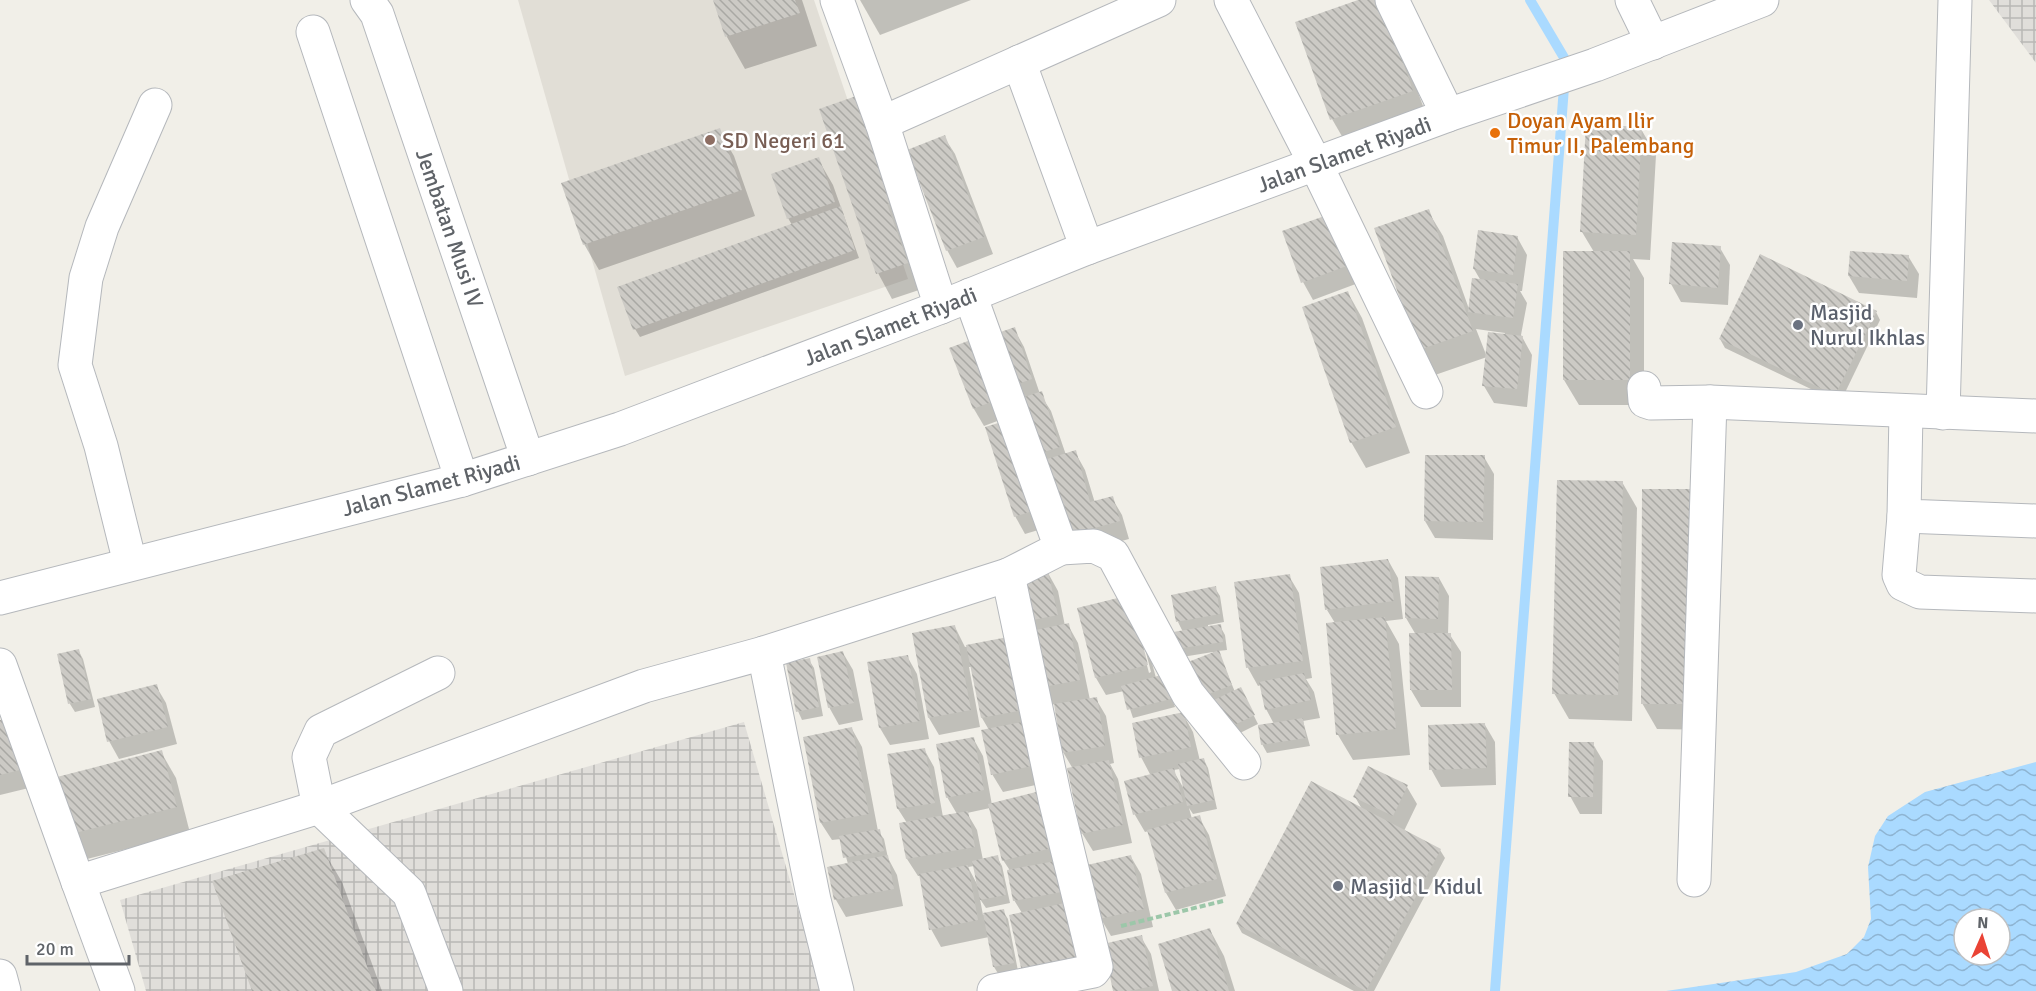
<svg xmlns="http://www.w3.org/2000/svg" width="2036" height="991" viewBox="0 0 2036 991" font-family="Signika,sans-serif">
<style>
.industrial{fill:url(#industrial-grid)}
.education{fill:#e1ded6}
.water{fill:url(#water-waves);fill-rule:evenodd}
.shadow{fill:#0003;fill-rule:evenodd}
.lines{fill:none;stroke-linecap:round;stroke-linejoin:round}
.stream{stroke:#aadaff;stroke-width:10}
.building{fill:url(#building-back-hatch)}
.minor-casing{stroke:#b5b8bc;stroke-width:35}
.path{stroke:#9cc7a9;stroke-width:4;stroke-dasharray:6 3;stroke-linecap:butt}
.minor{stroke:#fff;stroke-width:33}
.food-dot{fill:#e8710a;stroke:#fff;stroke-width:2}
.education-dot{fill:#8d6e63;stroke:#fff;stroke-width:2}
.worship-dot{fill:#6b7280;stroke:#fff;stroke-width:2}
.labels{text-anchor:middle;stroke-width:5;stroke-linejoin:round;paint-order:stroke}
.food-label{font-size:22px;fill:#c56008;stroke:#fff;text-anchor:start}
.education-label{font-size:22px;fill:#785e54;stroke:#fff;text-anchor:start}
.street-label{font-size:22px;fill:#5f6368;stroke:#fff}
.worship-label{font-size:22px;fill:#5b616d;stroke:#fff;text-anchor:start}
</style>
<defs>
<pattern id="industrial-grid" width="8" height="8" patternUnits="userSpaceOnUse" patternTransform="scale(1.5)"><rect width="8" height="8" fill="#e0deda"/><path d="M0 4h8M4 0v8" fill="none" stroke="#b9b8b5"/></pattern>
<pattern id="water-waves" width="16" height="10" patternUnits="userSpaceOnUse" patternTransform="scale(1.5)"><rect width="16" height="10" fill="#aadaff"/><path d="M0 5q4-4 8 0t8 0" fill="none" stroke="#8eb4d2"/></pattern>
<pattern id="building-back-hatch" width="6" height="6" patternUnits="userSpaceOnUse" patternTransform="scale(1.5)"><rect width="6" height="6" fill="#cccac5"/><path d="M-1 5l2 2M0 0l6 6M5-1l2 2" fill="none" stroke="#a9a8a4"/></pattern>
</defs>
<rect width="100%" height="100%" fill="#f1efe8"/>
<g class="industrial">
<polygon points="1989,0 2036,0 2036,63"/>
<polygon points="744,722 822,991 146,991 120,900"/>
</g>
<polygon class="education" points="518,0 814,0 908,279 625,376"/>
<path class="water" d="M2036,762V991H1666L1796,972L1847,954L1864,937L1871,919L1868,867L1875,836L1888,816L1925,792ZM1964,919H2000V955H1964Z"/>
<g class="shadow">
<polygon points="715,0 802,0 817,46 745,69 727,37"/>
<polygon points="860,0 971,0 880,35"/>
<polygon points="1363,0 1392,21 1427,117 1347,145 1332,119 1297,23"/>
<polygon points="859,97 922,289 892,299 878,273"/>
<polygon points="1641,129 1656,155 1650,260 1633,259 1644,278 1644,405 1579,405 1564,380 1594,252 1582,232"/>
<polygon points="719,130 734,156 755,216 599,270 584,244"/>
<polygon points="944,137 955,154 993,254 957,268 947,250"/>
<polygon points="818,159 833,185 859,258 640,337 635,329 792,225 788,218"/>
<polygon points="1428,211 1443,236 1469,309 1481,281 1474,269 1517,237 1527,255 1522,291 1520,291 1527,303 1521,335 1532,355 1527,407 1494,403 1484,386 1505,333 1476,329 1487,357 1435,375 1420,350"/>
<polygon points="1333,215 1361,282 1313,300 1303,282"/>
<polygon points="1720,248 1730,265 1728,305 1681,302 1671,284"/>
<polygon points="1908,256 1919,274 1917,298 1859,293 1849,276"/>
<polygon points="1348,293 1362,318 1410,453 1366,468 1351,442"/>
<polygon points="1876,312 1880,320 1840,403 1725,348 1720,339"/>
<polygon points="1014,329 1024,347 1040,394 1051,411 1066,455 1075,452 1085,470 1095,503 1112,498 1122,515 1129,539 1077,553 1021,404"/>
<polygon points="951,349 1008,417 984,426 974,409"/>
<polygon points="1017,439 1045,528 1025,534 1015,516"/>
<polygon points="1484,457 1494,474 1493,540 1435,538 1425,521"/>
<polygon points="1622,482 1637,508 1632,721 1569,719 1554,693"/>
<polygon points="1700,491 1714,730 1657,729 1642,703"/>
<polygon points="1388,560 1398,578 1403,619 1386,621 1399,644 1410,755 1353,760 1338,735 1335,623 1327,610"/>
<polygon points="1048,573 1058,591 1065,626 1068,625 1078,643 1090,700 1096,699 1106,716 1114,763 1110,764 1118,779 1132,843 1093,851 1082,833 1073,769 1063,752 1056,704 1049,705 1029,621"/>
<polygon points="1289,576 1299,593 1312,678 1306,679 1314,692 1320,718 1303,721 1310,746 1267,753 1262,744 1274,724 1266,709 1261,685 1258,686 1248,668 1236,583"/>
<polygon points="1439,578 1449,596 1448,635 1450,635 1461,652 1461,707 1421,707 1411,690 1416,635 1406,618"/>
<polygon points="1215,588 1220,596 1224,622 1208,625 1208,628 1220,626 1225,635 1227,650 1218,651 1235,692 1245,698 1258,724 1234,736 1208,704 1213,652 1182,657 1177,649 1183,632 1178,622"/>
<path d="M1129,596L1139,614L1156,678L1164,676L1175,707L1133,718L1124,691L1106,695L1096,678L1079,609ZM1133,613H1136L1151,672L1149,673Z"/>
<polygon points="955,627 965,647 1012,637 1045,783 1003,792 992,774 989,730 982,718 972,667 969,667 980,727 939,735 929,718"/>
<polygon points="78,650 83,659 95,707 75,712 70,704 58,655"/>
<polygon points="843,653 853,670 863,720 839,725 829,707"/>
<polygon points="907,656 917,674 929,739 890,745 880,728"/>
<polygon points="809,660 814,668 823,716 802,720 798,711"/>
<polygon points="156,686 166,703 177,744 119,759 109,741"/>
<path d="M1183,714L1193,732L1200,761L1204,760L1208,768L1217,809L1193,814L1189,808L1192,819L1199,817L1209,835L1226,896L1176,910L1166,893L1149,831L1145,832L1135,815L1126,782L1151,776L1141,757ZM1180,769L1184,789L1173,770Z"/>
<polygon points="0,721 37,786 0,795"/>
<polygon points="1485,725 1495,742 1496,785 1441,787 1431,769"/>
<polygon points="852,729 862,747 878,831 884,839 888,858 897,875 903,906 846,917 836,900 848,864 841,839 832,840 821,823 805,738"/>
<path d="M973,738L983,756L992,805L1040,792L1075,906L1022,913L1014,900L1009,869L1003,860L990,808L967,813L977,830L983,860L997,857L1002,866L1010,903L986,908L980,899L983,915L1003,911L1008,919L1018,971L999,975L994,967L989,937L941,947L931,929L921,876H918L907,859V823L898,809L924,749L934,767L943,817L957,814L947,797ZM974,866L977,884L968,867Z"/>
<polygon points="1593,744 1603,761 1602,814 1580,814 1570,796"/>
<polygon points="161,752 176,778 190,833 87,859 72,833"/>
<polygon points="1407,787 1417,804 1404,831 1440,850 1445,858 1374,991 1354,991 1242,933 1237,924 1362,809 1355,797"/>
<polygon points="323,850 342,882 382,991 253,991"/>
<polygon points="1131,857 1141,874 1153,927 1111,936 1101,919"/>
<polygon points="1210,930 1224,956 1235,991 1174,991"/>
<polygon points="1141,937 1151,954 1159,991 1115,991"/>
</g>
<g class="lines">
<polyline class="stream" points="1495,991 1566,61 1530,0"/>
</g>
<g class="building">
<polygon points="713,0 795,0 800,13 725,37"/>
<polygon points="1358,0 1381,0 1413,91 1330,120 1295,22"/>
<polygon points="859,95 896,201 887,204 908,263 876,274 819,109"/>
<polygon points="1586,124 1642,127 1636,235 1580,232"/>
<polygon points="720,128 742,190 583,245 561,183"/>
<polygon points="945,135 984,237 946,251 907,150"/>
<polygon points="819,157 835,202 787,219 771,174"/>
<polygon points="841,206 855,250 633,330 617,287"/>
<polygon points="1429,209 1473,331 1419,350 1374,228"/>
<polygon points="1333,213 1352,264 1301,283 1282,231"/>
<polygon points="1478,230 1518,236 1513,275 1473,269"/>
<polygon points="1672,242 1721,246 1718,288 1669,284"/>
<rect x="1563" y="251" width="67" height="129"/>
<polygon points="1850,251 1909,255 1907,281 1848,276"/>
<polygon points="1760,254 1877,311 1835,395 1719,339"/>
<polygon points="1472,278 1518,284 1513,318 1468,312"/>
<polygon points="1348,291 1396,427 1350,443 1302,307"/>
<polygon points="1015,327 1032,379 1009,387 992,335"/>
<polygon points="1488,332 1523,336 1517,389 1482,386"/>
<polygon points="976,338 999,399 973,409 949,348"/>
<polygon points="1042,391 1060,447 1037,454 1019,399"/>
<polygon points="1008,420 1036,510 1014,517 985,427"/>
<polygon points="1076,450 1090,502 1113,496 1120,521 1065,536 1044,460"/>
<polygon points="1425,455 1485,455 1483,522 1424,521"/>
<polygon points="1557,480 1623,481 1618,695 1552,694"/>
<polygon points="1642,489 1701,489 1700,704 1641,704"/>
<polygon points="1388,559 1394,601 1325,610 1320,567"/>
<polygon points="1048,572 1058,615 1028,621 1018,578"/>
<polygon points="1290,574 1303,661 1246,668 1234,582"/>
<polygon points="1405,576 1439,577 1438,619 1405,618"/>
<polygon points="1216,586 1220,614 1176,622 1171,595"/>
<polygon points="1130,595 1148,665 1095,678 1077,608"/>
<polygon points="1385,617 1396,729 1336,735 1326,623"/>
<polygon points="1069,623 1080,680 1038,688 1026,632"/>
<polygon points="1221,624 1223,642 1175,649 1173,632"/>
<polygon points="955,625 971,710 928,718 912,633"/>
<polygon points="1409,633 1451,633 1452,690 1410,690"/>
<polygon points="1013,636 1028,709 981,718 966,645"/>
<polygon points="79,649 91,699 68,704 57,654"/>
<polygon points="1219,650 1232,685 1201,697 1188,662"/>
<polygon points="843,651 854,703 828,708 817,657"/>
<polygon points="908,655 920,721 879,728 867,662"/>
<polygon points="810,658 819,707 796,712 786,663"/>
<polygon points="1304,673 1311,700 1265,710 1259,682"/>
<polygon points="1165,674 1171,699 1127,710 1121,686"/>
<polygon points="157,684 168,727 107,742 97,699"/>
<polygon points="1241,687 1255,715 1228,728 1214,700"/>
<polygon points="1097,697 1105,746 1062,753 1054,704"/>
<polygon points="1184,712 1191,747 1139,758 1132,723"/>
<polygon points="15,716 28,768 0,775 0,720"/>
<polygon points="1303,718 1306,738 1261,745 1258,725"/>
<polygon points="1027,721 1036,765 991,775 981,730"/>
<polygon points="1485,723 1487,768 1429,770 1428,725"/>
<polygon points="852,727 869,814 820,823 803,737"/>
<polygon points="974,737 984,790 946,798 936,744"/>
<polygon points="1569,742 1594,742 1593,797 1568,797"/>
<polygon points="925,748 935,803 897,809 887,754"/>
<polygon points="162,750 177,807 71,834 57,777"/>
<polygon points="1204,758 1214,800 1187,806 1178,764"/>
<polygon points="1109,760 1123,825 1081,834 1067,768"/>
<polygon points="1368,766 1408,785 1393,816 1353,797"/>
<polygon points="1174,768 1183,802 1133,815 1124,781"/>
<polygon points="1311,781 1441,849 1366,991 1236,924"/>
<polygon points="1040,791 1055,847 1002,861 988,804"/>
<polygon points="968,811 975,847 906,859 899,823"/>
<polygon points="1200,815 1217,879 1165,893 1147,830"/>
<polygon points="880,829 884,851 843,858 839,836"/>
<polygon points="324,848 376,991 252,991 212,881"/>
<polygon points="888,855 894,889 834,900 827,867"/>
<polygon points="998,855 1006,895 980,900 972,861"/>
<polygon points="1131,855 1144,909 1099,919 1087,865"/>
<polygon points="1061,860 1067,891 1013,901 1007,870"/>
<polygon points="968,865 978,920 929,930 919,874"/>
<polygon points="1074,901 1086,958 1022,972 1009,915"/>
<polygon points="1004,909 1014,963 993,967 983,913"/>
<polygon points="1210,928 1229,991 1172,991 1158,944"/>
<polygon points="1142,935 1153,986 1129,991 1113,991 1103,944"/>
</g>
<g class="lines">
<g class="minor-casing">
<g id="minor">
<polyline points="367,0 377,14 528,459"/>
<polyline points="837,0 882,123 941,307"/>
<polyline points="1231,0 1316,165 1426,392"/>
<polyline points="1392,0 1448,115"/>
<polyline points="1632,0 1653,43"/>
<polyline points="313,32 462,480"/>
<polyline points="1019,62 1087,248"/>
<polyline points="882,123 1159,0"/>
<polyline points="1644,388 1645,401 1651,403 1710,402 2036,416"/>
<polyline points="1906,412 1904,516 2036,521"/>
<polyline points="1943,413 1955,0"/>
<polyline points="1904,516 1899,575 1903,584 1920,592 2036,596"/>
<polyline points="1061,548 1094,546 1113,555 1188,694 1244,763"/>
<polyline points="130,563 101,446 75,365 86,278 102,227 155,105"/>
<polyline points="0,598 462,480 620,429 941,307 1087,248 1448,115 1595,65 1762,0"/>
<polyline points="764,653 814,900 837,991"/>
<polyline points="0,665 78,882 319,807 644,686 764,653 1008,575 1061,548 970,295"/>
<polyline points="438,673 321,731 309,757 319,807 409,893 446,991"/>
<polyline points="1694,880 1710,402"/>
<polyline points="78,882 118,991"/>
<polyline points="0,976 4,991"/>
<polyline points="994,991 1093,971 1096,967 1055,799 1008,575"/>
</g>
</g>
<polyline class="path" points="1121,926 1223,901"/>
<use href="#minor" class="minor"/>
</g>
<circle class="food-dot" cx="1495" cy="133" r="6"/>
<circle class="education-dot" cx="710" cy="140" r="6"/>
<g class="worship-dot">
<circle cx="1798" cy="325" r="6"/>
<circle cx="1338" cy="886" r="6"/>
</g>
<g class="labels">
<g class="food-label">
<text x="1507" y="128">Doyan Ayam Ilir<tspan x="1507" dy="25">Timur II, Palembang</tspan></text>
</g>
<g class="education-label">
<text x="722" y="148">SD Negeri 61</text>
</g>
<g class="street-label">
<text transform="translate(1344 154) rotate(-20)" y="8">Jalan Slamet Riyadi</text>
<text transform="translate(450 228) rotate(71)" y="8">Jembatan Musi IV</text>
<text transform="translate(890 326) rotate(-21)" y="8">Jalan Slamet Riyadi</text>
<text transform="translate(431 485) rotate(-15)" y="8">Jalan Slamet Riyadi</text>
</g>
<g class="worship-label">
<text x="1810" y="320">Masjid<tspan x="1810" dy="25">Nurul Ikhlas</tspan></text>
<text x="1350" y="894">Masjid L Kidul</text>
</g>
</g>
<g transform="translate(1982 937) rotate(3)"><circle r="28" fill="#ffffff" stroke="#bfc1c3" stroke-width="1.5"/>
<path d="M0-4.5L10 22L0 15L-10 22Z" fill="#ea4335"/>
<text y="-9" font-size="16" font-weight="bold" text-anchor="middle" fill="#5f6368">N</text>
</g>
<path d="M27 955v9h102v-9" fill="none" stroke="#5f6368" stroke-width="3"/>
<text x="36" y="955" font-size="18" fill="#5f6368" stroke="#ffffff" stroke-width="4.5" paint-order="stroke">20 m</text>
</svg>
